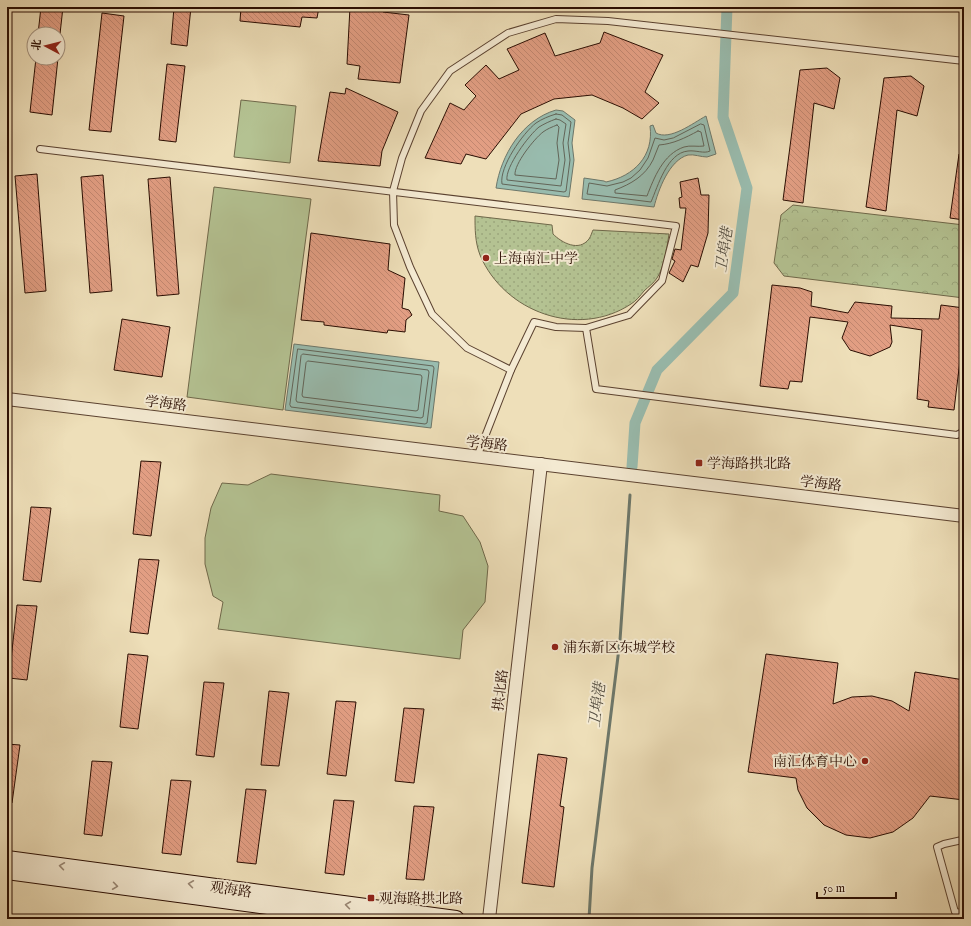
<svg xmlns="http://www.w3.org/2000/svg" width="971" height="926" viewBox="0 0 971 926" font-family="'IM FELL English','Noto Serif SC',serif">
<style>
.grass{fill:url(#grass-dots);stroke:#6f684a}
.forest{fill:url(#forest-crowns);stroke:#6f684a}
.pitch{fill:#b4c292;stroke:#6f684a}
.water{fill:#99bdb0;stroke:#6d776a}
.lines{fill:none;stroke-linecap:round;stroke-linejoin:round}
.shore{stroke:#626559;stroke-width:1}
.stream{stroke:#6d776a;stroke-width:3}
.canal{stroke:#99bdb0;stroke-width:11}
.building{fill:url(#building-back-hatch);stroke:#2a0d02}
.service-casing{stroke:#5b4230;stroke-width:8}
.minor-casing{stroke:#5b4230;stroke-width:14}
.secondary-casing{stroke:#2a0d02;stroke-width:18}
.service{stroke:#f4ead2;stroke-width:6}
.minor{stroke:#f4ead2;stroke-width:12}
.secondary{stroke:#f4ead2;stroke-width:16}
.oneway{stroke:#998774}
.poi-dot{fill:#8f2418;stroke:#f4ead2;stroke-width:1.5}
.labels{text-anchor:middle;stroke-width:4;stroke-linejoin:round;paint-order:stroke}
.poi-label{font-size:14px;fill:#2a0d02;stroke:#f4ead2;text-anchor:start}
.street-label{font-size:14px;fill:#2a0d02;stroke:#f4ead2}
.water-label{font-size:15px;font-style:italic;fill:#514b3f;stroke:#f4ead2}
</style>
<defs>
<pattern id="grass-dots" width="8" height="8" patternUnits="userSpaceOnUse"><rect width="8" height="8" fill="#b4c292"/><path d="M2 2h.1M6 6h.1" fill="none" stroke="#9ba67c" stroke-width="1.8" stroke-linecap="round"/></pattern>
<pattern id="forest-crowns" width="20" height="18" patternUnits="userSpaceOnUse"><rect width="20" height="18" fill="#b4c292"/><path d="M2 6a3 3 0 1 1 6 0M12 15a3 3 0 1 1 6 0" fill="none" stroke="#9ba67c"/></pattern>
<pattern id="building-back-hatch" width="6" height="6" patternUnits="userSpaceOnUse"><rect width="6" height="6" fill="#e29e83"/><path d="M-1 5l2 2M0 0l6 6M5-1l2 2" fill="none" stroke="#c28770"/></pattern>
</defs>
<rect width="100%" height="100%" fill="#eedfb9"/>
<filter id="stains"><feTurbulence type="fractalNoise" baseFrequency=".005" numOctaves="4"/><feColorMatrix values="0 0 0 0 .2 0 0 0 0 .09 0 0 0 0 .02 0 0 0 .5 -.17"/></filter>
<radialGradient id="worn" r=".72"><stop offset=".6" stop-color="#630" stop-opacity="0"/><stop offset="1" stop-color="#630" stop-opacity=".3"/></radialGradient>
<path class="grass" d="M475,216L552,225L553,234C562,243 579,252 589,239C591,236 592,232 593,230L669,234C667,247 664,268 657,278C654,283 648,287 644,291C640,296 636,301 631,304C578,339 504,312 480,255C475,242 475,229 475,216Z"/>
<polygon class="forest" points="793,205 964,225 964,298 784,276 774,263 781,215"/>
<g class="pitch">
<polygon points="241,100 296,106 290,163 234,157"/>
<polygon points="214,187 311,199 283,410 187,397"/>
<polygon points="271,474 440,495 439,511 463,516 480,542 488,566 485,602 463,630 460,659 218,629 223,602 213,596 205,564 205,538 211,508 222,483 248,485"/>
</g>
<g class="water">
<path d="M556,110L563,111L575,120L572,143L574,160L569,197L496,188C501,155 522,120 556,110Z"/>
<path d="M706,116L716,154C713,155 710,156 707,157C701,157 694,154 688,155C669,160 658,191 654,207L582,199L584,178L604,181L606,182C634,176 654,156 650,126L653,125L656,133C670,141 693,123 706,116Z"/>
<polygon points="294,344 439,362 431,428 285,410"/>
</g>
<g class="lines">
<g class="shore">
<path d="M556,114L562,115L571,122L568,143L570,160L566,191L564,192L502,184C499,167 523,133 536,123C542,119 549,116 556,114Z"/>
<path d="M556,119L560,120L566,124L563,143L565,160L561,186L507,180C505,167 529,135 539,127C544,124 550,121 556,119Z"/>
<path d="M701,124L704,125L710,151C704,154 696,150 688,151C667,153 658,186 651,202L587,194L589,183L607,186L623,182L631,178L640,170L648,158L655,138L664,140L673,138Z"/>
<path d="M557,125L559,127L557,143L559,160L556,179L515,175C514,164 534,139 543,132C547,129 552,127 557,125Z"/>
<path d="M698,131L701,132L704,146C698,147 690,145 684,147C663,154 654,178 647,196L615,193V190C631,184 645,176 653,160C655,155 657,150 659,145C673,144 685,138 698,131Z"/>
<polygon points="298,349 433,366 434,368 427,423 425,424 291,407 290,405"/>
<polygon points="303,354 428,370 429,372 423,417 421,418 297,402 296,400 301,356"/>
<polygon points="308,361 421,375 422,377 418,410 416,411 303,397 302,395 306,363"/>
</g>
<polyline class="stream" points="589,919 592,868 620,640 630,495"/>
<polyline class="canal" points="632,467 635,423 657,370 733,293 747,188 723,117 727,7"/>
</g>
<g class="building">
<polygon points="41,7 63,7 60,34 38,34"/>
<polygon points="174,7 191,7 187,46 171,44"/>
<polygon points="241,7 319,7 317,18 302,17 300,27 240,21"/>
<polygon points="350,7 383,7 383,12 409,15 400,83 358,79 360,66 347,64"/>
<polygon points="102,13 124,16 111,132 89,130"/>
<polygon points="604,32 663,55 645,92 659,103 642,119 623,108 592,95 554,99 521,114 486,159 466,154 461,164 425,158 450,103 464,110 476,96 465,85 486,65 499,79 519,70 507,49 545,33 555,56 600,43"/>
<polygon points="36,58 58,58 52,115 30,112"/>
<polygon points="167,64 185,66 176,142 159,140"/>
<polygon points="827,68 840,78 834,109 814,103 803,203 783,200 800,70"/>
<polygon points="911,76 924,86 917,116 897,110 886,211 866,207 884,78"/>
<polygon points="346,88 398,112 382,151 380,166 318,161 330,92 345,94"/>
<polygon points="959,154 964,154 964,220 950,218"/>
<polygon points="37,174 46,291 25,293 15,176"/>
<polygon points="103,175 112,291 90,293 81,177"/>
<polygon points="170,177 179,294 157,296 148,179"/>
<polygon points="698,178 701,195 709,195 708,233 698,267 691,265 683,282 669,273 675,261 672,259 675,249 681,250 686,208 680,208 679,198 682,197 680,182"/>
<polygon points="311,233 390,244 388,270 405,278 402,308 409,310 412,315 406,320 405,332 388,330 387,333 324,325 324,322 301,320"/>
<polygon points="772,285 800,288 812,292 811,306 848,313 855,302 892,306 891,318 939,319 941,305 964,308 964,327 954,410 928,407 929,401 917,399 922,330 890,325 892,342 890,347 870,356 850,350 842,338 848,322 810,317 802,382 790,381 788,389 760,386"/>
<polygon points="122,319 170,327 162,377 114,370"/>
<polygon points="141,461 161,462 151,536 133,534"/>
<polygon points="31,507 51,508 41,582 23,580"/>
<polygon points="139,559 159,560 148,634 130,632"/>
<polygon points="17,605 37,606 27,680 9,678"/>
<polygon points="128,654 148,656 138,729 120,727"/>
<polygon points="766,654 838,663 833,704 852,697 872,696 892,701 909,711 915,672 964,680 964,800 930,796 913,818 893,832 870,838 846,835 824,825 807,808 798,790 796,778 748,772"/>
<polygon points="204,682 224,683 214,757 196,755"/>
<polygon points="269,691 289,693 279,766 261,765"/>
<polygon points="336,701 356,702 346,776 327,774"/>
<polygon points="404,708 424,709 414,783 395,781"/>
<polygon points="7,744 20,745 12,803 7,803"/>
<polygon points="538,754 567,758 560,806 564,807 554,887 522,883"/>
<polygon points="92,761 112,762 102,836 84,834"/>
<polygon points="171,780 191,781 181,855 162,853"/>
<polygon points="246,789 266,790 256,864 237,862"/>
<polygon points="334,800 354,801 344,875 325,873"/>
<polygon points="414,806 434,807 424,880 406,879"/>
</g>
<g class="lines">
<g class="service-casing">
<g id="service">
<polyline points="40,149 676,226 662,281 629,315 586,328 556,327 534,322 511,370 477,457"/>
<polyline points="586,328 596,389 957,435 964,431"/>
<polyline points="511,370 467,348 432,314 410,267 394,225 393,191 402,158 421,111 450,71 508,33 556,19 608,21 964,61"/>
<polyline points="963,913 955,912 937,847 944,844 962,840 964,841"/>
<polyline points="962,919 964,905"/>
</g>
</g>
<g class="minor-casing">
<g id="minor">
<polyline points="7,399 964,516"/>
<polyline points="489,919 541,464"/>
</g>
</g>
<g class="secondary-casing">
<g id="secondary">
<polyline points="7,859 456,919"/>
<polyline points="7,871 364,919"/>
</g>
</g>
<use href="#service" class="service"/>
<use href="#minor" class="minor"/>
<use href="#secondary" class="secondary"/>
</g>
<defs><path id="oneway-chevron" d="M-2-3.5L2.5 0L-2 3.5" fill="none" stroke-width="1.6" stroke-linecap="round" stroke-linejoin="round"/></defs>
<g class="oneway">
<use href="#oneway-chevron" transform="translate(62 866) rotate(-172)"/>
<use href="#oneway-chevron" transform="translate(191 884) rotate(-172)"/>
<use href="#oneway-chevron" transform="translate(115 886) rotate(8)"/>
<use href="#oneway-chevron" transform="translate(348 905) rotate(-172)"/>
</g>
<g class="poi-dot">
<circle cx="486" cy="258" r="4"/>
<rect x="695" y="459" width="8" height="8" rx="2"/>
<circle cx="555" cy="647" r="4"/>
<circle cx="865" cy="761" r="4"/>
<rect x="367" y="894" width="8" height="8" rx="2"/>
</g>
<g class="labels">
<g class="poi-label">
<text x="494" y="263">上海南汇中学</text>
<text x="707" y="468">学海路拱北路</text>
<text x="563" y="652">浦东新区东城学校</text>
<text x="857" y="766" text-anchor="end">南汇体育中心</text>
<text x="379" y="903">观海路拱北路</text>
</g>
<g class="street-label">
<text transform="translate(166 403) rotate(7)" y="5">学海路</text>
<text transform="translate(487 443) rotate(7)" y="5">学海路</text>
<text transform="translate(821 483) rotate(7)" y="5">学海路</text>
<text transform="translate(500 690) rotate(-83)" y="5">拱北路</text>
<text transform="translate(231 889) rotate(8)" y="5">观海路</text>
</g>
<g class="water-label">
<text transform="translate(724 250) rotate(-82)" y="5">卫埠港</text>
<text transform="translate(597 705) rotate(-83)" y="5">卫埠港</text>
</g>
</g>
<rect width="971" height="926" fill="none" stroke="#eedfb9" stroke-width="24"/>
<rect x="8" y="8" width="955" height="910" fill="none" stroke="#2a0d02" stroke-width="2"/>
<rect x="12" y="12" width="947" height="902" fill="none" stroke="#2a0d02"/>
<g transform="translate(46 46) rotate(277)"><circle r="19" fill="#f4ead2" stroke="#a3927f"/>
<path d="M0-3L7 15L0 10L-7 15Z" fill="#8f2418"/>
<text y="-6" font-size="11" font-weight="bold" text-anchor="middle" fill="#2a0d02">北</text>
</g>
<path d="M817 892v6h79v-6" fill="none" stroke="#2a0d02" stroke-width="2"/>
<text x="823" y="892" font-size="12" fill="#2a0d02" stroke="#f4ead2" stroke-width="3" paint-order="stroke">50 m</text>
<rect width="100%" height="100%" filter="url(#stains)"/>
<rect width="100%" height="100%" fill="url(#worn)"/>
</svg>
